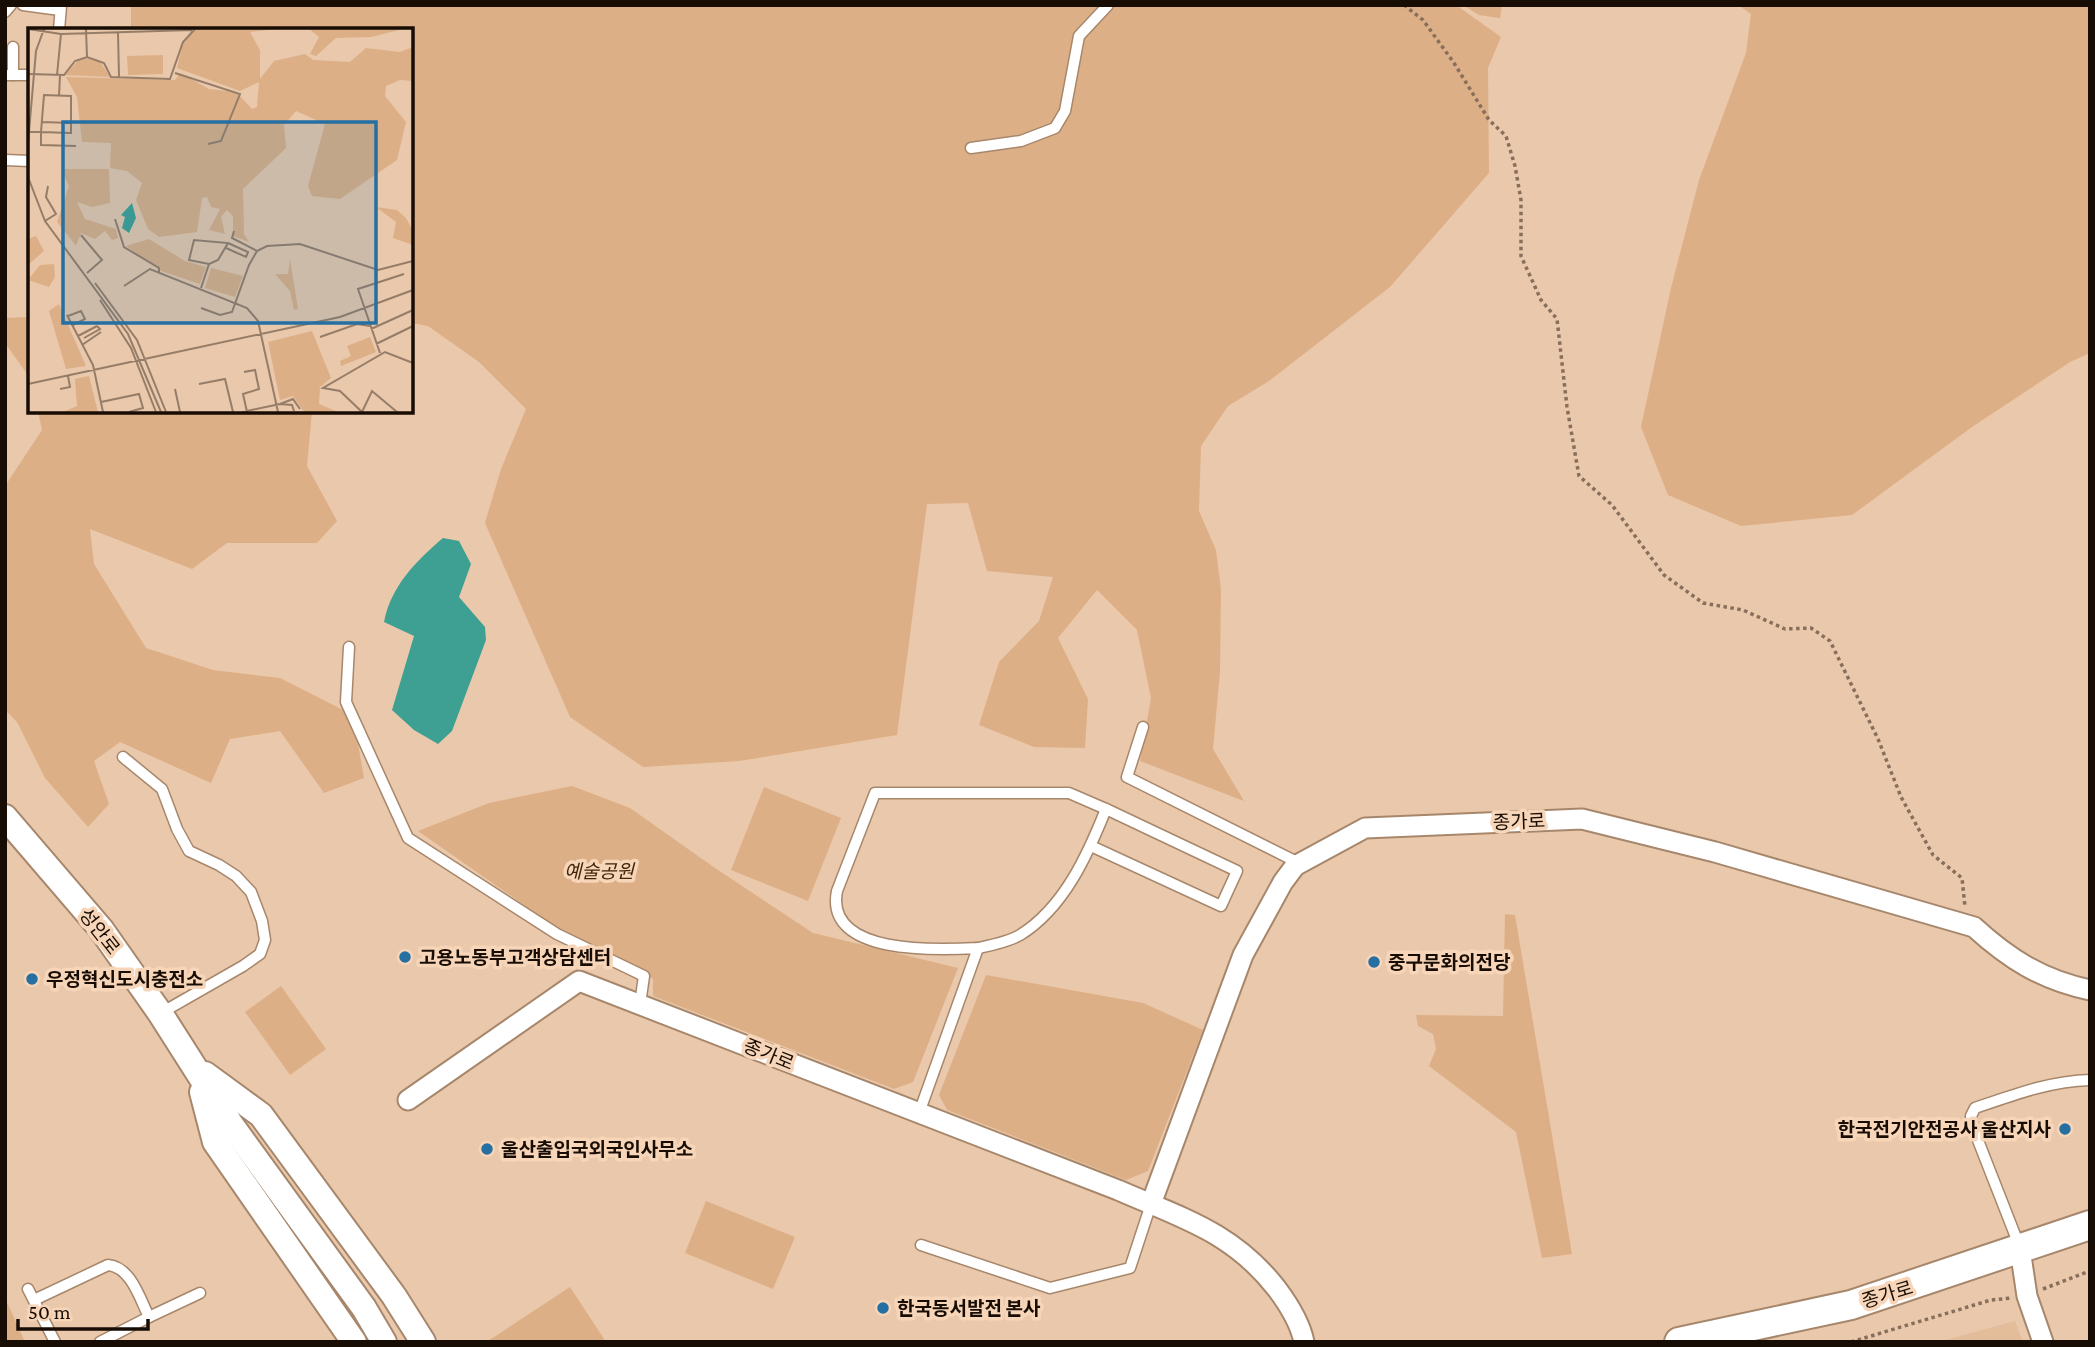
<svg xmlns="http://www.w3.org/2000/svg" width="2095" height="1347" viewBox="0 0 2095 1347" font-family="'Crimson Pro','Noto Sans KR',serif">
<style>
.built{fill:#e3bc9a}
.green{fill:#ddaf86}
.water{fill:#3ea093}
.lines{fill:none;stroke-linecap:round;stroke-linejoin:round}
.service-casing{stroke:#a7876c;stroke-width:13}
.minor-casing{stroke:#a7876c;stroke-width:23}
.tertiary-casing{stroke:#a7876c;stroke-width:28}
.secondary-casing{stroke:#a7876c;stroke-width:32}
.path{stroke:#876f5c;stroke-width:3.5;stroke-dasharray:3.5 3.5;stroke-linecap:butt}
.service{stroke:#fff;stroke-width:10}
.minor{stroke:#fff;stroke-width:19}
.tertiary{stroke:#fff;stroke-width:24}
.secondary{stroke:#fff;stroke-width:28}
.poi-dot{fill:#256fa2;stroke:#f7d5b8;stroke-width:2.5}
.labels{text-anchor:middle;stroke-width:7;stroke-linejoin:round;paint-order:stroke}
.street-label{font-size:19px;fill:#180d04;stroke:#f7d5b8}
.park-label{font-size:19px;font-style:italic;fill:#402507;stroke:#f7d5b8}
.poi-label{font-size:19px;font-weight:bold;fill:#180d04;stroke:#f7d5b8;text-anchor:start}
.inset-road{fill:none;stroke:#967d68;stroke-width:2}
.view{fill:#256fa2;fill-opacity:0.15;stroke:#256fa2;stroke-width:3.5}
.inset-edge{fill:none;stroke:#180d04;stroke-width:3.5}
</style>
<rect width="100%" height="100%" fill="#eac8ab"/>
<polygon class="built" points="2015,1321 2023,1342 1938,1342"/>
<g class="green">
<polygon points="131,5 1456,5 1501,37 1488,68 1489,173 1390,287 1269,381 1228,406 1201,446 1199,511 1216,550 1221,590 1220,672 1213,749 1244,801 1140,761 1151,698 1137,630 1097,590 1058,638 1088,699 1085,748 1034,747 979,725 999,662 1039,621 1053,577 987,571 968,503 927,504 897,735 739,761 643,767 570,717 485,523 501,469 526,409 479,362 428,326 411,323 411,30 131,30"/>
<polygon points="1463,5 1502,5 1500,18 1479,15"/>
<polygon points="1738,5 2090,5 2090,353 2070,362 1972,427 1852,515 1741,526 1668,495 1641,427 1671,288 1699,180 1746,53 1751,14"/>
<polygon points="30,317 30,378 5,343 5,318"/>
<polygon points="38,411 312,411 307,466 337,521 317,543 227,543 192,569 90,529 94,564 146,648 213,670 280,678 353,715 364,778 324,793 280,731 230,739 211,783 120,742 94,761 109,804 88,827 45,778 17,722 5,710 5,486 42,430"/>
<polygon points="572,786 630,808 715,868 813,933 958,968 913,1082 894,1089 653,996 653,979 557,928 418,831 489,803"/>
<polygon points="764,787 841,818 808,901 731,870"/>
<polygon points="1505,914 1515,915 1572,1254 1542,1258 1516,1132 1429,1066 1436,1049 1433,1034 1418,1026 1416,1015 1503,1016"/>
<polygon points="986,975 1143,1003 1203,1030 1148,1171 1126,1180 947,1110 939,1095"/>
<polygon points="281,986 326,1049 290,1075 245,1012"/>
<polygon points="706,1201 795,1237 773,1289 685,1253"/>
<polygon points="570,1287 606,1342 489,1342 488,1341"/>
<polygon points="5,1298 25,1342 5,1342"/>
</g>
<path class="water" d="M443,538L459,541L471,564L459,597L485,627L486,640L452,731L438,744L414,730L392,710L414,636L384,622C391,586 416,561 443,538Z"/>
<g class="lines">
<g class="service-casing">
<g id="service">
<polyline points="23,5 60,10"/>
<polyline points="5,12 11,5"/>
<polyline points="59,30 61,6"/>
<polyline points="5,75 30,75"/>
<polyline points="13,75 13,47"/>
<polyline points="971,148 1021,141 1055,128 1065,111 1079,36 1108,5"/>
<polyline points="5,160 30,161"/>
<polyline points="349,647 346,702 408,838 557,934 644,976 640,1004"/>
<polyline points="1143,727 1127,777 1299,863"/>
<polyline points="123,757 162,789 177,829 189,851 219,865 236,876 251,892 262,921 265,940 260,954 243,966 161,1013"/>
<polyline points="1091,846 1221,906 1237,871 1106,809"/>
<path d="M919,1113L978,948C992,945 1008,942 1020,935C1064,908 1088,854 1106,809L1069,793H875L837,891C824,956 939,950 978,948"/>
<polyline points="921,1245 1050,1288 1130,1268 1151,1204"/>
<path d="M2019,1245L1972,1125L1971,1116L1975,1108C2013,1095 2050,1081 2090,1080"/>
<polyline points="28,1289 55,1342"/>
<path d="M34,1300L108,1265C131,1267 140,1299 149,1317L100,1342"/>
<polyline points="149,1317 200,1293"/>
</g>
</g>
<g class="minor-casing">
<g id="minor">
<path d="M408,1100L579,981L1118,1190C1182,1218 1233,1232 1277,1289C1289,1305 1300,1322 1304,1342"/>
<path d="M1151,1204L1243,955L1283,882L1295,866L1365,828L1582,819L1715,852L1974,927C2009,959 2042,980 2090,990"/>
<polyline points="2020,1249 2027,1296 2043,1342"/>
</g>
</g>
<g class="tertiary-casing">
<g id="tertiary">
<polyline points="5,817 101,929 160,1013 230,1123 364,1308 384,1342"/>
<polyline points="205,1074 261,1115 394,1296 423,1342"/>
<polyline points="202,1092 215,1142 354,1342"/>
</g>
</g>
<g class="secondary-casing">
<polyline id="secondary" points="1679,1342 1851,1305 2090,1225"/>
</g>
<g class="path">
<polyline points="1404,5 1423,20 1454,63 1489,120 1506,136 1515,166 1521,200 1521,256 1541,300 1557,319 1567,407 1579,476 1612,505 1664,575 1703,603 1743,610 1785,629 1811,628 1830,641 1878,739 1901,797 1933,855 1962,878 1965,907"/>
<polyline points="2043,1289 2090,1271"/>
<polyline points="1851,1342 1991,1300 2012,1298"/>
</g>
<use href="#service" class="service"/>
<use href="#minor" class="minor"/>
<use href="#tertiary" class="tertiary"/>
<use href="#secondary" class="secondary"/>
</g>
<g class="poi-dot">
<circle cx="405" cy="957" r="7"/>
<circle cx="1374" cy="962" r="7"/>
<circle cx="32" cy="979" r="7"/>
<circle cx="2065" cy="1129" r="7"/>
<circle cx="487" cy="1149" r="7"/>
<circle cx="883" cy="1308" r="7"/>
</g>
<g class="labels">
<g class="street-label">
<text transform="translate(1519 821) rotate(-2)" y="7">종가로</text>
<text transform="translate(100 931) rotate(52)" y="7">성안로</text>
<text transform="translate(769 1054) rotate(22)" y="7">종가로</text>
<text transform="translate(1887 1294) rotate(-17)" y="7">종가로</text>
</g>
<g class="park-label">
<text x="599" y="878">예술공원</text>
</g>
<g class="poi-label">
<text x="419" y="964">고용노동부고객상담센터</text>
<text x="1388" y="969">중구문화의전당</text>
<text x="46" y="986">우정혁신도시충전소</text>
<text x="2051" y="1136" text-anchor="end">한국전기안전공사 울산지사</text>
<text x="501" y="1156">울산출입국외국인사무소</text>
<text x="897" y="1315">한국동서발전 본사</text>
</g>
</g>
<g transform="translate(28 28)">
<rect width="385" height="385" fill="#eac8ab"/>
<path d="M167,1H248L222,4L232,22V51L246,33L277,26L285,32L322,34L338,20L372,24L385,19V53L372,52L358,58L357,68L378,94L369,132L312,171L284,168L280,158L297,96L268,83L256,97L258,120L215,161L216,206L221,214L205,208V188L199,182L193,189L197,206L181,202L192,181L183,179L179,169L174,170L169,204L131,209L120,201L108,172L114,155L99,143L82,140L83,115L54,114L49,69L38,49L147,52L152,45L181,61L208,64L224,81L229,79L231,54L212,63L149,40L155,14ZM281,1H375L343,9L308,10L288,28L282,26L291,9ZM135,27V46L100,47L99,28ZM53,30L71,32L82,49L36,47ZM33,141H81L82,175L64,179L49,174L57,191L88,201L90,210L84,212L77,203L67,211L53,205L48,218L42,210L29,194L41,158ZM348,179L369,182L378,190L385,203V217L365,210L368,194ZM8,208L16,223L0,237V211ZM121,211L157,233L178,239L172,256L133,243L98,218ZM262,231L270,281L266,282L262,263L247,246H260ZM26,236L27,249L21,259L0,252L12,237ZM183,240L215,248L207,269L177,260ZM31,276L58,338L38,341L21,283ZM284,303L303,350L292,359L291,376L310,384H276L265,368L252,372L240,314ZM342,309L348,324L313,338L312,333L323,328L319,318ZM61,348L70,384H35L49,378L47,351Z" fill="#ddaf86"/>
<path d="M104,175L108,190L101,205L94,200L97,189L93,187Z" fill="#3ea093"/>
<path class="inset-road" d="M0,1L33,6L164,2M58,1L59,29M90,5L91,49M147,45L212,66L193,113L180,116M0,46L36,47L47,33L59,29L76,35L83,49L142,51L155,14L167,1M29,47L33,6M31,68L32,47M14,94L44,95M2,104H13L42,105H43V68L16,67L13,104V117L48,118M0,115L8,23L16,1M0,149L17,193L100,306L133,384M87,191L96,219L131,240V244M17,193L28,186L18,169L20,158M206,203L204,210L229,223M53,207L74,232L59,245M198,220L218,229L220,224L200,215M67,255L109,312L138,384M96,258L122,241L219,280L230,293L250,384M173,260L181,236L190,232L200,215L166,212L161,232L181,236M72,272L103,320L128,384M173,280L192,287L204,284L221,237L229,223L239,218L272,216L350,242L385,233M39,287L65,337L75,384M40,288L53,283L57,291L45,297M343,301L385,282M50,308L69,298M292,309L329,296L342,298M56,310L72,301L69,298M348,316L385,298M54,317L73,304M352,325L330,261L376,246M216,344L227,342L231,361L215,366L219,384M0,356L312,289L385,262M171,356L197,351L205,384M32,361L42,359L40,348M147,361L152,384M73,374L111,366L115,380L101,384M266,383L264,377L252,376L265,371L272,381M214,384L252,376M334,384L312,363L295,360L357,324L385,335M334,384L344,363L369,384"/>
<path class="view" d="M35,94H348V295H35Z"/>
<rect width="385" height="385" class="inset-edge"/>
</g>
<rect width="2095" height="1347" fill="none" stroke="#180d04" stroke-width="14"/>
<path d="M18 1319v10h130v-10" fill="none" stroke="#180d04" stroke-width="3.5"/>
<text x="28" y="1319" font-size="21" fill="#180d04" stroke="#f7d5b8" stroke-width="5" paint-order="stroke">50 m</text>
</svg>
